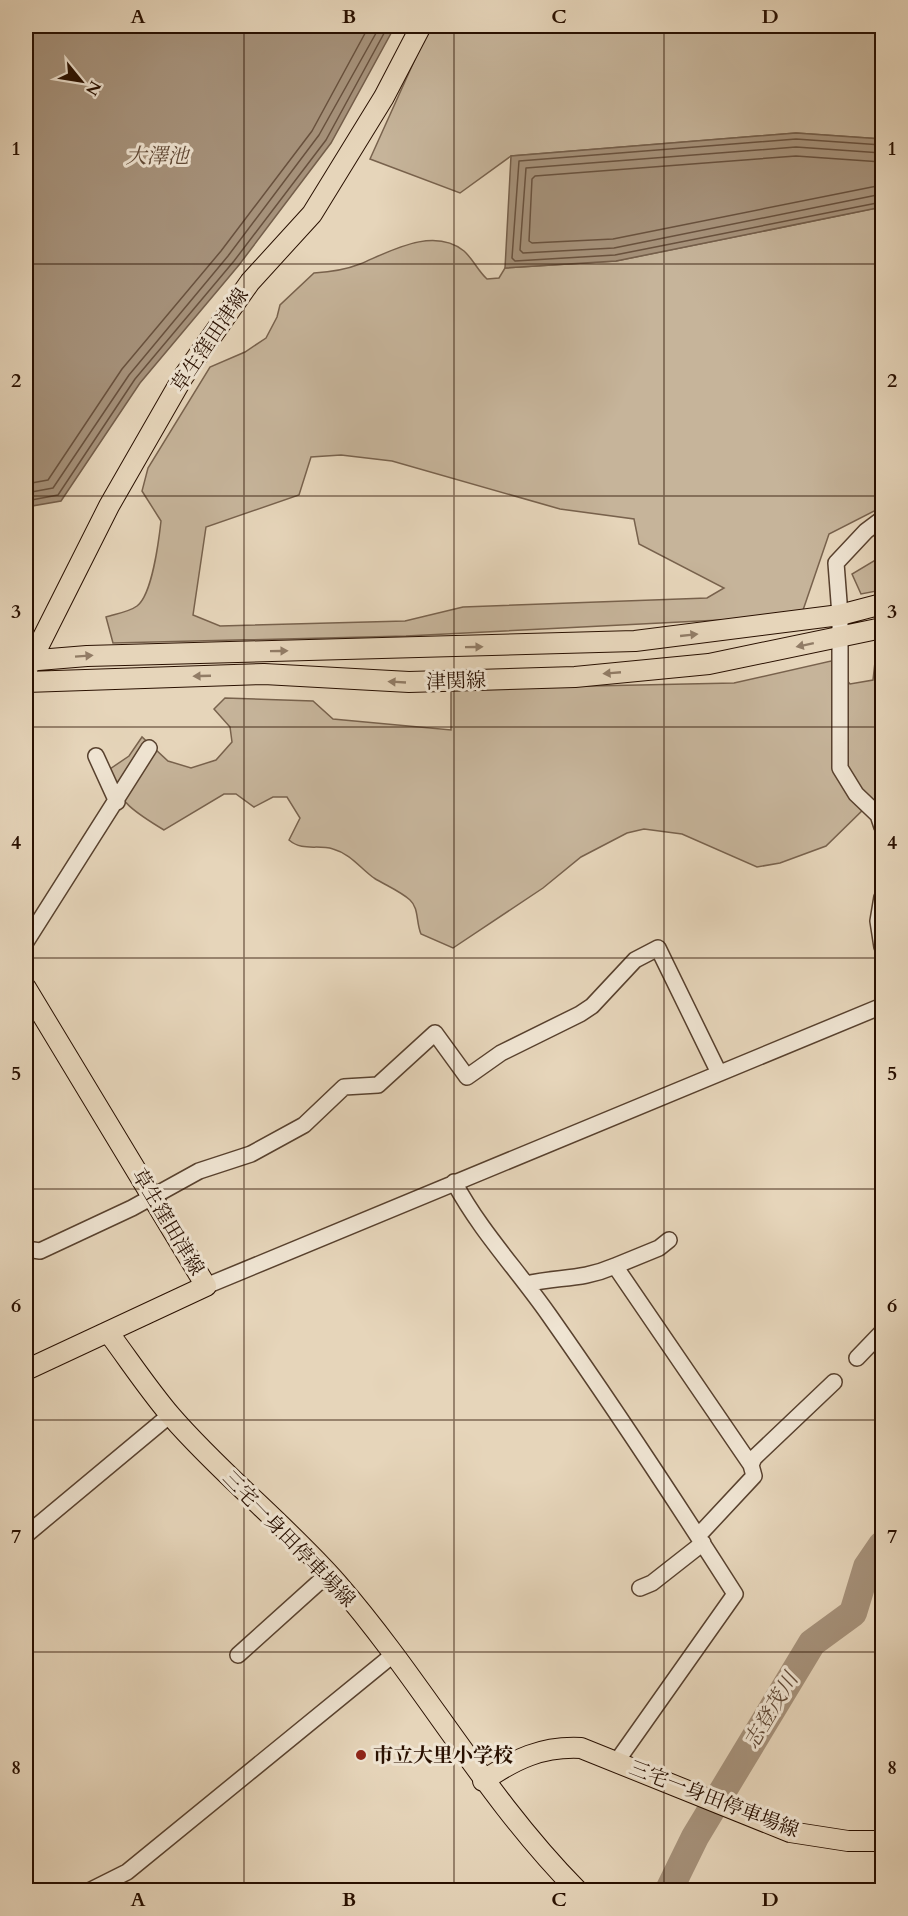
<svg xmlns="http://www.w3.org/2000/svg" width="908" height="1916" font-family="Cardo,'Noto Serif JP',serif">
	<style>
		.green { fill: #c6b49a; stroke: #78624d; stroke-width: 1.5; fill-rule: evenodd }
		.water { fill: #a6927b; stroke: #745e4a; stroke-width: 1.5 }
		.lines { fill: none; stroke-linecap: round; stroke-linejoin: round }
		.shore { stroke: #68513e; stroke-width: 1.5 }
		.river { stroke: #a6927b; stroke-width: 28 }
		.minor-casing { stroke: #58412e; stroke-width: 18 }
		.major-casing { stroke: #291000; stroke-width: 22 }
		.minor { stroke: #efe4d2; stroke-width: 15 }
		.major { stroke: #e6d5ba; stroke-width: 20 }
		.oneway { fill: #917c66 }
		.grid { fill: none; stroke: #291000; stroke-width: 1.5; stroke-opacity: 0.55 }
		.poi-dot { fill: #8f2418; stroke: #efe4d2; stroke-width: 2 }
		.labels { text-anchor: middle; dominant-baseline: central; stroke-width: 6; stroke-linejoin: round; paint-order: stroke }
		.street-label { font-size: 20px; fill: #291000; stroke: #efe4d2 }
		.poi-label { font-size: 20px; font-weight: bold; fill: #291000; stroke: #efe4d2; text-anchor: start }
		.water-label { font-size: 21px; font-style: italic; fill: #614a37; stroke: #efe4d2 }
		.neatline { fill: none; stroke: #291000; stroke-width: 2 }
		.grid-label { font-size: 20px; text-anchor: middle; font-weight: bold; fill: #291000 }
	</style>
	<rect width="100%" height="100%" fill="#e6d5ba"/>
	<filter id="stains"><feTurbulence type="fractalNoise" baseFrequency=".00333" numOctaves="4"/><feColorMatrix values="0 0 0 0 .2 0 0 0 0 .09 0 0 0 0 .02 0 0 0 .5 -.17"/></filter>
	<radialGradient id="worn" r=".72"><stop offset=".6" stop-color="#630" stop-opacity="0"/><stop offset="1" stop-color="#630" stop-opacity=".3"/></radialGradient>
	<path class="green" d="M430,26H882V139L796,133L511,156L460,193L370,159Z
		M882,207V507L829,534L801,616L406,636L113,643L106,617C115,614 129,612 137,606C152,595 159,539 161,521L142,491L148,468L210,367L245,352L266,338L277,317L280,305L314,273C330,272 345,270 360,264C389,252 433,226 464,251C473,259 478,271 487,279L499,278L505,268L616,261ZM341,455L392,461L560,509L634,519L639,544L724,588L707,598L463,607L405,621L220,626L193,615L206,527L299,495L311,457Z
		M882,556V590L861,594L852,574Z
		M882,660V800L868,805L826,846L780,863L757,867L682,834L644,829L627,833L581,857L543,888L453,948L421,934C416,923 419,908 410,900C400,891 385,885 374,878C360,868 351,854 333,849C317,844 303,852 289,840L300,818L287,797H273L254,807L236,794H224L164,830C139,815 116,801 107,771L129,756L142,737L168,761L191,768L216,760L232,742L230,727L214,709L225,698L313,701L333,719L451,730V689L734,683L831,661L850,684L873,680L875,662Z"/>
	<path class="water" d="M26,26H395L331,143L239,265L140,383L61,501L26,507Z
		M796,133L882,139V207L616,261L505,268L511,156Z"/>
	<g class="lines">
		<path class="shore" d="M882,145L796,139L519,161L512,258L515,261L615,255L882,202
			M882,153L796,147L526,168L520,250L523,253L614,248L882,194
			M882,162L796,156L535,176L532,179L529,241L532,243L613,239L882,185
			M26,484L48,480L122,369L221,251L312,131L369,26
			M26,493L53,488L129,375L228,256L319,135L380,26
			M26,501L58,495L135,379L234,261L326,140L388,26"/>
		<path class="river" d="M669,1890L695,1837L812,1643L853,1613L867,1567L882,1545"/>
		<g class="minor-casing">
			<path id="minor" d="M882,519L866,531L836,563L840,615V768L856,794L878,815L882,827
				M96,756L117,802
				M882,897L878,921L882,947
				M26,942L149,748
				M454,1182C481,1232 516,1268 549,1315C613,1406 675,1500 735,1594L617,1761
				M26,1249L40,1251L132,1208L199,1171L251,1154L304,1125L344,1087L378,1085L435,1033L467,1077L501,1053L580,1014L592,1006L635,960L658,948L719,1073
				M615,1266L659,1248L669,1240
				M526,1284C560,1276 580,1281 615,1266L751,1465
				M206,1286L882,1006
				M857,1358L882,1332
				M26,1535L170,1415
				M698,1536L754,1476L751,1465L754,1458L834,1382
				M640,1588L652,1583L703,1543
				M238,1655L328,1574
				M26,1888L27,1890
				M91,1890L127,1872L394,1654"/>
		</g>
		<g class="major-casing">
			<path id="major" d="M26,661L87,656L635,641L840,615L882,604
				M27,669L109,506L183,377L250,282L312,214L384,97L421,26
				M26,682L264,674L409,682L575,677L709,664L882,628
				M26,988L206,1286L26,1370
				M108,1332C129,1360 148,1389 171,1416C222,1475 285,1524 337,1583C423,1682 485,1797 577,1890
				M483,1781C515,1759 542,1746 581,1748L790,1832L848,1841H882"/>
		</g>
		<use href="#minor" class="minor"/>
		<use href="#major" class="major"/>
	</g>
	<defs><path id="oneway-solid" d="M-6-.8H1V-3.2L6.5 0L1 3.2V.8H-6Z" transform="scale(1.5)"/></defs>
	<g class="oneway">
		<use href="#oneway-solid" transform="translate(689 635) rotate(-6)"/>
		<use href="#oneway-solid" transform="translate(805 645) rotate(168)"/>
		<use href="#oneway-solid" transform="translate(474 647) rotate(-1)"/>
		<use href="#oneway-solid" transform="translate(279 651) rotate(-1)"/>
		<use href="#oneway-solid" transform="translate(84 656) rotate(-4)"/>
		<use href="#oneway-solid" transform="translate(612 673) rotate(175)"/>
		<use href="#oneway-solid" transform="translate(202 676) rotate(178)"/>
		<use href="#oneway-solid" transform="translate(397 682) rotate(-177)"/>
	</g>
	<path class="grid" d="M244,26V1890M454,26V1890M664,26V1890M26,264H882M26,496H882M26,727H882M26,958H882M26,1189H882M26,1420H882M26,1652H882"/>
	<circle class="poi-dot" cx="361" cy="1755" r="6"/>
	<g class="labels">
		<g class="street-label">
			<text transform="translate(210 340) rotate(-56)">草生窪田津線</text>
			<text transform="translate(456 681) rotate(-2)">津関線</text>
			<text transform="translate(168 1222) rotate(59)">草生窪田津線</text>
			<text transform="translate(289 1539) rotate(46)">三宅一身田停車場線</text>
			<text transform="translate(714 1799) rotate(21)">三宅一身田停車場線</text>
		</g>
		<g class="poi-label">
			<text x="373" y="1755">市立大里小学校</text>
		</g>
		<g class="water-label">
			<text x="157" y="156">大澤池</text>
			<text transform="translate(771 1711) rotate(-59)">志登茂川</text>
		</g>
	</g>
	<rect width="908" height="1916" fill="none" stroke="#e6d5ba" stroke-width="66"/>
	<g transform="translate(81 81) rotate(120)" stroke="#efe4d2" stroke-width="4.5" paint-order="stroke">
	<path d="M0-4.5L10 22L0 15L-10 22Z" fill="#291000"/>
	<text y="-9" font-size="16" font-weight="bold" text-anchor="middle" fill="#291000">N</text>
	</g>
	<rect x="33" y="33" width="842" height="1850" class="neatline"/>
	<g class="grid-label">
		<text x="138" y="23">A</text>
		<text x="349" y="23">B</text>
		<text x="559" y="23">C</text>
		<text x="770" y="23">D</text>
		<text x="16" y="155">1</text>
		<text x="892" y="155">1</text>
		<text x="16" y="387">2</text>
		<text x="892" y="387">2</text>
		<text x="16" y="618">3</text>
		<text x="892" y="618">3</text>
		<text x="16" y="849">4</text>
		<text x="892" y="849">4</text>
		<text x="16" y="1080">5</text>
		<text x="892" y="1080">5</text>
		<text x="16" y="1312">6</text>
		<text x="892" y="1312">6</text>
		<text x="16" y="1543">7</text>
		<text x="892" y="1543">7</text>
		<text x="16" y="1774">8</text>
		<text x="892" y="1774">8</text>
		<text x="138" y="1906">A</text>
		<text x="349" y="1906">B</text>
		<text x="559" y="1906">C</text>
		<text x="770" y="1906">D</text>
	</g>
	<rect width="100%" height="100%" filter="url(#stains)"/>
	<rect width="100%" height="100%" fill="url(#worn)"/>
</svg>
